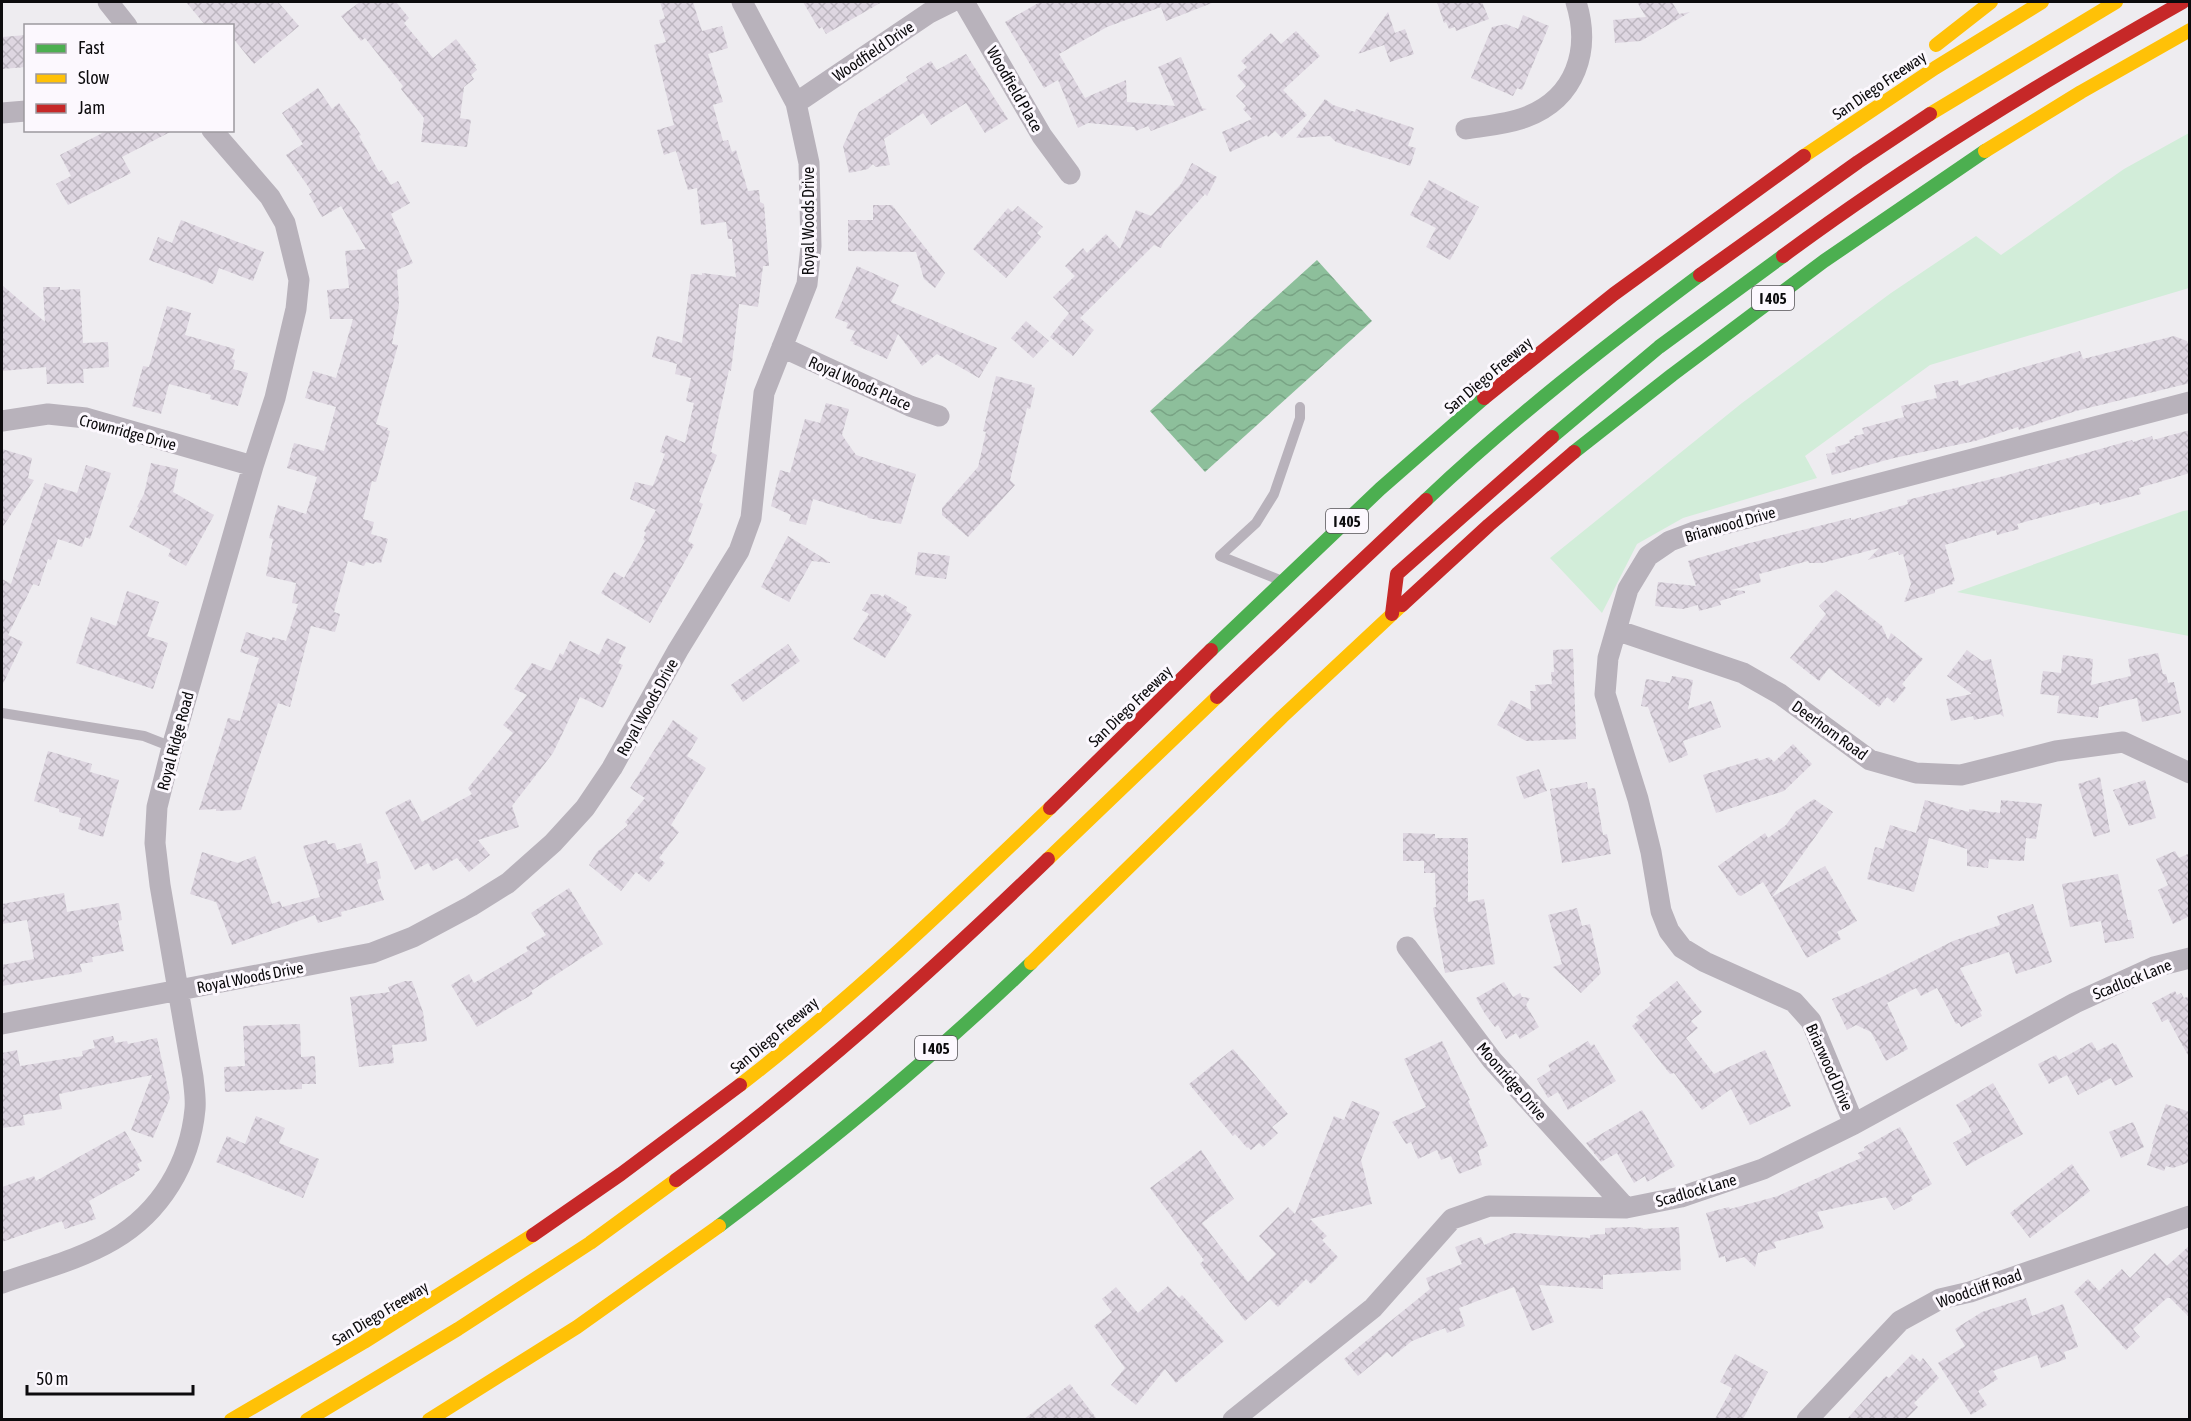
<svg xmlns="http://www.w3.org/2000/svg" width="2191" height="1421" font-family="'Asap Condensed',sans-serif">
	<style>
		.grass { fill: #d2edd9 }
		.water { fill: url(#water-waves) }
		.building { fill: url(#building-cross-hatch) }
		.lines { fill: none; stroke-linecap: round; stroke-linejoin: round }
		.lane { stroke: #b8b2bb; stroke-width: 10 }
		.street { stroke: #b8b2bb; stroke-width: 21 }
		.fast { stroke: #4caf50; stroke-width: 14 }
		.slow { stroke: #ffc107; stroke-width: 14 }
		.jam { stroke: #c62828; stroke-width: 14 }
		.labels { text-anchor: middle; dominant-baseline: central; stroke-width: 6; stroke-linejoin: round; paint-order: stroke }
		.shield { fill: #fcf8fe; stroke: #545255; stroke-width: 1.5 }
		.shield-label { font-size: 15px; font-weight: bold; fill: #0c0b0d }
		.street-label { font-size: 16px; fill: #0c0b0d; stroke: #fcf8fe }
	</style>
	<defs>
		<pattern id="water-waves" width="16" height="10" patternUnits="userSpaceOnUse" patternTransform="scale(1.5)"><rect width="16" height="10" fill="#8dbf9b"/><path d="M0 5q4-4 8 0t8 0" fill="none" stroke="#78a384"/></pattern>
		<pattern id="building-cross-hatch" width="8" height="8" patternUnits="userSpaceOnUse" patternTransform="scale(1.5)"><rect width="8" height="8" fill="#ded6e1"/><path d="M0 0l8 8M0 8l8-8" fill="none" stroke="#bdb6c0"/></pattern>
	</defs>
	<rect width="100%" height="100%" fill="#eeecf0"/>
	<path class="grass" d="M2189,133V288L1930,365L1805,456L1817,478L1683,518L1637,544L1602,613L1550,558L1742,403L1891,293L1976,236L2001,255L2124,169Z
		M2189,510V636L1957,592L2183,511Z"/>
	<path class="water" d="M1317,260L1372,321L1205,472L1150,411Z"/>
	<path class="building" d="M186,2H278L299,26L254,64L232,37V26H206Z
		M360,2H396L409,18L404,23L433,58L456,39L476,65L474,66L477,70L471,75L474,79L464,87L460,118L471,120L467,147L421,142L424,118L401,89L403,86L365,38L361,41L341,16Z
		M660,2H693L702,31L722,26L728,48L708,54L723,102L713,105L723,141L728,140L732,152L736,150L748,191L759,190L760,202L764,204L769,266H763L758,307L739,304L731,371L729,370L711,452L717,455L699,502L703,504L688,541L694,545L650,623L601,593L614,572L624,578L645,541L643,539L646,533L644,531L656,510L630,499L635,482L653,486L665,454L660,452L666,435L685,443L694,403L686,401L691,378L675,374L677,364L652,357L657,336L682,343L691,274L702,275V273L736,277L732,239H728L726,222L701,225L697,188L688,190L676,151L664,155L657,130L674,125L654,45L666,42L659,20L665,18Z
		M803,2H882L826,34L822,27L819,29Z
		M1040,2H1212V3L1166,21L1161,7L1107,27L1059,54L1085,98L1126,80L1127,102L1175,106L1158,67L1181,57L1202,108L1207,109L1151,131L1148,126L1136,131L1134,127L1088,123L1078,128L1058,80L1044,88L1005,22Z
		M1437,2H1482L1489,19L1456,31L1455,27L1449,29L1446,22L1444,23Z
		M1637,2H1672L1679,14L1690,12L1641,41L1615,43L1613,20L1646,17Z
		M1388,12L1395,33L1405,29L1414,54L1390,62L1384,45L1358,54Z
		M1523,15L1549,26L1522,90L1517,88L1513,96L1471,78L1492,27L1506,24L1518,29Z
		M1296,31L1320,56L1283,90L1307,115L1282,138L1275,131L1268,137L1267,135L1230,152L1222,132L1252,119L1243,109L1246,106L1236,96L1246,86L1237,76L1247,67L1241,61L1271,33L1281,44Z
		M26,35V67L2,69V37Z
		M966,54L1008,119L985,133L966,103L931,125L923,113L884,139L890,165L876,167L873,164L868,169L849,173L843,146L859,112L908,80L906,77L931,61L937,70Z
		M318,88L332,109L339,103L361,135L359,136L379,172L382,170L391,185L398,181L410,203L391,214L413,263L397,270L399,305L392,344L398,345L376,424L388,428L387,430L390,431L376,482L372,481L363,519L374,522L371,534L388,539L381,563L375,562L374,564L366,562L364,566L348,561L334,612L340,614L335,632L311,626L290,707L278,703L241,810L216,811V809L199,810L228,718L240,721L259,658L240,652L246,632L272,640V637L286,641L298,604L292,603L296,583L266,576L273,539L269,538L278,505L306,514L317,477L287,468L294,443L324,451L336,407L305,398L313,371L336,378L353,319H330L327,290L349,288L345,251L366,249L341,206L322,217L309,194L312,192L286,155L303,144L282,113Z
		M1325,99L1333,105L1355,112L1356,109L1414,128L1408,146L1416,148L1410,166L1336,142L1330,136L1296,138Z
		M108,130H174L122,157L131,173L68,205L56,184L71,176L60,155Z
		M1192,163L1217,177L1207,196L1205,194L1164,241L1161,248L1154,245L1080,318L1094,330L1073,356L1050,337L1069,313L1053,297L1075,276L1065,266L1083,248L1087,253L1106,234L1120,249L1136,210L1151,216L1181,184Z
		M1429,180L1479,207L1450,260L1426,247L1436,228L1410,215Z
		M873,205H892L945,273L935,288L924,279L916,252L848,251V220H873Z
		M1018,206L1043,227L1037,233L1041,237L1006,278L973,249L1008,208L1012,212Z
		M181,220L264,252L253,281L219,268L213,284L149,260L158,237L172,243Z
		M857,266L899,285L891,302L997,348L979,378L937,354L922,366L898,334L887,359L853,344L854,342L850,341L855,331L846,328L848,323L835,318Z
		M2,285L45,322L43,287H60V290L80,289L83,343L108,342L109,367L83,369L84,383L47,384L46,367L2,371Z
		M167,306L191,313L185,335L235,349L232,359L235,360L233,369L248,373L238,406L210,399L211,395L169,384L161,414L132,406L143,366L149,367Z
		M1026,321L1049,341L1033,358L1011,338Z
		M2174,336L2187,341L2190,349V383L2076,411L2019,430L2018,427L1975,441L1894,458L1832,475L1826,454L1836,452L1835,447L1850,443L1849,440L1855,438L1854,436L1864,434L1862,428L1904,417L1901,406L1937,398L1934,385L1958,380L1959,386L2080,351L2083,359Z
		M996,376L1032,385V387L1035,388L1030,409L1027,408L1010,480L1015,485L968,537L942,515V508L978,467L986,432L983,431Z
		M826,403L849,409L842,435L856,455L916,474L901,524L868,518L867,516L813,499L806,525L789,521L791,515L771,506L780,470L790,473L805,419L820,423Z
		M2190,430V473L2139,488L2141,494L2100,505L2099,502L2017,524L2019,529L1997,535L1996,530L1945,545L1955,581L1952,582L1953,584L1935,590V593L1904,602L1911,584L1903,554L1899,555L1898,551L1868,560L1879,548L1822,563H1809L1808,561L1759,574L1761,582L1731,590L1745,591V593L1720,601L1721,605L1699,611L1698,605L1683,609L1655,606L1658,582L1696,586L1688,561L1750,543L1851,518V520L1908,504L1907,500L2004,476L2132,440L2133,442L2152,436L2153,440Z
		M2,449L32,458L28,478L34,480L2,528Z
		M151,463L178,469L173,492L214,515L186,566L168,556L171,550L129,527L139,508L137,507L144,494Z
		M86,465L111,473L90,539L85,537L82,547L58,539L51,560L48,559L39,586L33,584L8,635L23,642L2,686V579L11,584L45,483L77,493Z
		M788,536L831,563L812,561L789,602L761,587Z
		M918,552L950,556L946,579L915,575Z
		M1836,590L1882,626L1888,640L1891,633L1923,659L1902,684L1906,688L1894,703L1887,697L1879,707L1829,668L1819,681L1790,658L1826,614L1819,606Z
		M127,591L159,602L147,636L168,643L153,689L76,663L91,617L116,626Z
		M871,594H878L883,597L885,594L907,607L906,611L912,615L885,658L853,639L869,614L862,610Z
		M607,638L626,647L618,663L623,665L603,708L580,697L553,753L512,806L519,827L478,840L490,855L469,872L457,858L433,871L428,863L415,870L385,812L410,799L422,822L472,794L468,788L513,733L503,725L527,695L514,689L532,663L551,671L560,653L563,655L570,641L599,655Z
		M788,644L800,661L743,702L731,685Z
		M1573,649L1576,739L1526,741L1497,725L1511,700L1531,710L1530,691H1536L1535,685L1552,684L1551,672H1554L1553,650Z
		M1967,650L1982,661L1991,659L2004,717L2000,714L1974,720L1973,716L1951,721L1946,699L1972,694L1947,676Z
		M2158,653L2163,674H2166L2168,683L2174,682L2181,713L2142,722L2137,698L2099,707L2098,718L2057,713L2059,696L2040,694L2043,671L2061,673L2063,655L2093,659L2091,685L2131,676L2128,659Z
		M1672,676L1693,680L1688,709L1711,701L1721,727L1683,741L1688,755L1669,763L1648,707L1641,706L1646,679L1670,683Z
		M673,720L698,738L687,756L706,768L671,825L679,832L659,858L665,863L649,882L636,872L621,891L589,865L597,852L628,825L625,822L645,798L630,788Z
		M1793,744L1812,764L1784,791L1716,813L1703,775L1758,758L1759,761L1769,757L1774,762Z
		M48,751L92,764L90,772L119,780L103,837L78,829L81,818L59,812V809L34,801Z
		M1539,769L1547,791L1524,799L1516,777Z
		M2100,777L2110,832L2094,837L2078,784Z
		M2145,780L2156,818L2129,826L2113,790Z
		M1587,782L1588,789L1595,788L1603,835L1607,834L1611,854L1562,863L1550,789Z
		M1814,799L1833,812L1772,897L1763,882L1741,896L1738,895L1718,866L1765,833L1768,838L1786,825L1796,811Z
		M1925,800L1969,812V809L2000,813L2001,800L2042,804L2036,839L2026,838L2024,861L1989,859L1988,868L1967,866V849L1929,838L1914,892L1867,879L1875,847L1883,849L1890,825L1916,833Z
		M1403,833L1435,834V838H1468V902L1484,899L1495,964L1445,973L1433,908L1436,907L1435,873H1424V861H1403Z
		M327,840L328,844L335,843L337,850L361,843L367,864L377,861L381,878L377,880L384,900L341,912L342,916L318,923L315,915L232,945L216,902L190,894L202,852L238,863L255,856L272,904L280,901L282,907L320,897L303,846Z
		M2175,851L2179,858L2190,853V916L2173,924L2158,890L2168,885L2156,859Z
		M1825,866L1857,921L1837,932L1841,939L1807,958L1772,897Z
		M2118,874L2127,916L2128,920H2131L2134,938L2105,943L2101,921L2070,927L2062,884Z
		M569,888L603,944L531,991L533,994L477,1027L451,985L469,974L474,983L528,951L526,947L546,935L531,913Z
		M64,893L67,912L119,903L122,920L118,921L124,951L92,957L93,962L80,964L82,972L2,986V965L34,959L27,920L2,924V904Z
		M2033,904L2052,962L2016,974L2009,952L1960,968L1982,1011L1980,1012L1982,1016L1961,1027L1959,1023L1956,1024L1937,988L1921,996L1916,988L1887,1003L1908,1049L1886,1061L1871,1032L1856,1025L1847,1030L1832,999L1878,979L1953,941L2000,925L1997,916Z
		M1577,908L1582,926L1590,924L1601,973L1581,993L1553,967L1562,964L1548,915Z
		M405,981H412L423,1012L427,1041L392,1045L394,1063L359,1067L350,997L390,992L388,987Z
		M1677,981L1702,1012L1691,1021L1698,1028L1686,1038L1714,1074L1765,1050L1791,1106L1750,1125L1731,1089L1702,1110L1674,1073L1670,1074L1632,1026L1639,1020L1636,1017L1651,1005L1649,1003Z
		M1504,982L1513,997L1520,993L1522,997L1530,998L1526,1005L1539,1027L1520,1039L1516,1033L1506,1039L1498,1025L1495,1027L1485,1014L1476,998Z
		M2175,991L2177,995L2181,993L2184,998L2190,996V1059L2168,1019L2162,1022L2152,1003Z
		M300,1024L301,1057L315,1056L316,1084H302V1089L225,1092L224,1067L245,1066L243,1026Z
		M113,1036L115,1043L127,1041L128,1044L157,1038L170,1098L153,1138L131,1130L152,1075L59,1094L62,1109L23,1115L25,1125L2,1128V1053L17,1050L20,1066L83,1056L82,1051L95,1048L93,1040Z
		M1442,1041L1470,1100L1468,1101L1488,1146L1478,1151L1482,1165L1459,1174L1451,1156L1441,1160L1437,1150L1418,1159L1411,1142L1406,1144L1392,1122L1426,1107L1404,1059Z
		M1588,1041L1591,1046L1594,1044L1616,1081L1568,1110L1558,1092L1548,1098L1537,1079L1551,1070L1548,1065Z
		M2092,1042L2097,1051L2113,1043L2114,1045L2116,1044L2133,1077L2115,1086L2111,1078L2078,1095L2067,1075L2049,1084L2038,1064L2056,1055L2059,1060Z
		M1233,1049L1288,1114L1272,1127L1278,1133L1263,1147L1259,1143L1251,1150L1248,1147L1247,1148L1235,1134L1233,1136L1189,1084Z
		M1993,1083L2023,1134L1966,1166L1953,1143L1972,1132L1956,1105Z
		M1352,1101L1380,1112L1361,1160L1372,1204L1310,1219L1327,1236L1322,1240L1338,1257L1311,1284L1306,1279L1278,1307L1270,1299L1245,1321L1200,1264L1204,1260L1150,1188L1201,1150L1234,1199L1202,1223L1248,1282L1276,1254L1259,1236L1288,1207L1295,1214L1334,1116L1344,1120Z
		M2166,1104L2190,1112V1162L2173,1168L2166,1166L2164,1171L2147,1165L2154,1143L2152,1144Z
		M1642,1110L1675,1166L1647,1182L1645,1176L1634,1183L1617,1153L1601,1162L1586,1143Z
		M256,1116L285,1128L279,1143L319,1159L303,1198L216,1162L227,1136L245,1144Z
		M2133,1122L2144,1147L2121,1158L2109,1132Z
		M1900,1127L1932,1184L1911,1196L1913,1200L1894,1210L1886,1197L1817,1212L1824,1228L1774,1242L1776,1248L1758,1253L1755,1267L1744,1257L1726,1262L1725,1256L1719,1258L1706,1213L1729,1207L1730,1209L1778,1196L1861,1158L1858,1153L1865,1150L1864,1147Z
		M125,1131L142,1161L137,1164L140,1170L134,1173L135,1175L89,1201L96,1219L65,1229L62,1221L2,1242V1187L34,1176L36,1181Z
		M2072,1164L2090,1191L2030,1238L2010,1213Z
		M1630,1227L1643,1228V1229L1679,1227L1681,1270L1603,1275V1289L1539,1285L1554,1322L1532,1331L1514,1287L1459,1308L1465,1326L1447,1333L1445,1328L1412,1341L1392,1357L1387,1352L1358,1376L1344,1359L1430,1289L1426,1278L1462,1264L1455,1247L1481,1237L1484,1245L1513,1233L1590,1238V1235L1605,1234V1228Z
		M2190,1245V1318L2170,1298H2167L2133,1329L2140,1337L2126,1350L2074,1292L2088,1279L2099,1291L2122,1269L2130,1278L2155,1253L2167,1266Z
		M1168,1286L1179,1298L1182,1295L1224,1341L1176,1383L1165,1369L1136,1405L1111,1385L1125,1368L1094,1326L1112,1312L1102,1299L1116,1287L1138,1313Z
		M2026,1298L2032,1316L2063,1304L2078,1347L2064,1352L2066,1359L2041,1368L2037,1355L1993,1371L1998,1379L1978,1391L1987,1405L1971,1415L1938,1363L1965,1346L1955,1329L1982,1312Z
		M1735,1354L1768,1372L1743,1419H1715L1732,1388L1720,1382Z
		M1912,1354L1920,1362L1923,1358L1939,1378L1914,1403L1918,1407L1906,1419H1847L1886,1376L1889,1378Z
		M1070,1384L1097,1419H1024Z"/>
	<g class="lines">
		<path class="lane" d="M1277,579L1220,556L1256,523L1274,494L1300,418V407
			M2,713L144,736L172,747"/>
		<path class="street" d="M108,2L127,26
			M964,2L1042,136L1070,174
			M796,103L929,13L951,2
			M2,113L26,111
			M1466,129C1485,126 1508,124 1526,117C1576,98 1591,50 1576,2
			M782,347L910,406L939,416
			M2,421L48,414L86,418L253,466
			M1616,630L1743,673L1780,694L1870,760L1916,773L1961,775L2056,751L2123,742L2190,773
			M1407,947L1492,1060L1626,1208
			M2,1024L372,953L413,937L471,906L508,883L553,843L585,808L612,768L678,650L739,551L751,518L764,393L807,284L811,246L809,163L796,103L742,2
			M1854,1124L1811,1021L1794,1002L1705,962L1682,948L1669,931L1661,911L1651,852L1638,799L1605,694L1608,658L1628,589L1648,556L1670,541L1694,532L2190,402
			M2,1283C38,1270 79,1260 113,1240C161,1212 190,1163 195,1109C196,1098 194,1087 193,1077L160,885L155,843L157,807L172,747L253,466L275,398L296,309L299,280L285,223L270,197L212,130
			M1233,1420L1373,1308L1452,1219L1489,1206L1626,1208L1681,1197L1763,1169L1854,1124L2075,1003L2154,967L2190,958
			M1807,1420L1900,1321L1940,1299L1970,1292L2190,1216"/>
		<path class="fast" d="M1552,437L1659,347L1783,256
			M1574,452L1672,375L1824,261L1985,151
			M1426,500C1512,419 1605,346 1700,275
			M1211,650L1380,489L1484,398
			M719,1226C828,1144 933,1057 1031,963"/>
		<path class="slow" d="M1936,45L1991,2
			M1930,114L2116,2
			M1985,151L2081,92L2190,30
			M1804,156L1935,68L2042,2
			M1048,859L1217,697
			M1031,963L1282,717L1402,605
			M740,1085C850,1000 950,904 1050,808
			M231,1420L364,1342L533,1235
			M307,1420L458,1329L590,1243L676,1180
			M429,1420L577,1327L719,1226"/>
		<path class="jam" d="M1783,256C1910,162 2045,80 2183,2
			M1700,275L1858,162L1930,114
			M1484,398L1614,294L1804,156
			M1402,605L1489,525L1574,452
			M1392,614L1397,574L1552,437
			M1217,697L1426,500
			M1050,808L1211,650
			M676,1180C808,1083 930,973 1048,859
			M533,1235L621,1174L740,1085"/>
	</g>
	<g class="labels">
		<g class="shield">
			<rect x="1752" y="286" width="42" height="24" rx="4.5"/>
			<rect x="1326" y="509" width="42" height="24" rx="4.5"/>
			<rect x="915" y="1036" width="42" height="24" rx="4.5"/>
		</g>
		<g class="shield-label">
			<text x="1773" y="298">I 405</text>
			<text x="1347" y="521">I 405</text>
			<text x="936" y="1048">I 405</text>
		</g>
		<g class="street-label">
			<text transform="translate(873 51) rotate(-34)">Woodfield Drive</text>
			<text transform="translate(1879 85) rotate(-34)">San Diego Freeway</text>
			<text transform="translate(1015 89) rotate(60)">Woodfield Place</text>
			<text transform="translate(808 221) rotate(-90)">Royal Woods Drive</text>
			<text transform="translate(1488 375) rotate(-40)">San Diego Freeway</text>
			<text transform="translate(860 383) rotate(24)">Royal Woods Place</text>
			<text transform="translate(128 432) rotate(15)">Crownridge Drive</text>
			<text transform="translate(1730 524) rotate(-16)">Briarwood Drive</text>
			<text transform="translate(1130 706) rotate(-44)">San Diego Freeway</text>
			<text transform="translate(647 707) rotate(-61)">Royal Woods Drive</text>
			<text transform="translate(1830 730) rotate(36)">Deerhorn Road</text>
			<text transform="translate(175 741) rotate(-75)">Royal Ridge Road</text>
			<text transform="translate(250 977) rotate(-11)">Royal Woods Drive</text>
			<text transform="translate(2132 979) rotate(-22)">Scadlock Lane</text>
			<text transform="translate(774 1035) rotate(-40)">San Diego Freeway</text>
			<text transform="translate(1830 1067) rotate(66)">Briarwood Drive</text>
			<text transform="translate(1512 1081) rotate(49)">Moonridge Drive</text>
			<text transform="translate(1696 1190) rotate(-16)">Scadlock Lane</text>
			<text transform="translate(1979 1288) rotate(-19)">Woodcliff Road</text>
			<text transform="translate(380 1313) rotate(-31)">San Diego Freeway</text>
		</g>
	</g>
	<rect width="2191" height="1421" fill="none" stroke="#0c0b0d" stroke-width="6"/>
	<rect x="24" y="24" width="210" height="108" fill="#fcf8fe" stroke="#9c999e" stroke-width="1.5"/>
	<rect x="36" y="44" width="30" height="9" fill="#4caf50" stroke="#9c999e" stroke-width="1.5"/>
	<text x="78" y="54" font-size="18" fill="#0c0b0d">Fast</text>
	<rect x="36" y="74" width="30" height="9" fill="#ffc107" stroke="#9c999e" stroke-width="1.5"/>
	<text x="78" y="84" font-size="18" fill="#0c0b0d">Slow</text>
	<rect x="36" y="104" width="30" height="9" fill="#c62828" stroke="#9c999e" stroke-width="1.5"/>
	<text x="78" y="114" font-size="18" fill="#0c0b0d">Jam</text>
	<path d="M27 1385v9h166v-9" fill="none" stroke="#0c0b0d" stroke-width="3"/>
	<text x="36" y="1385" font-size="18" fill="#0c0b0d" stroke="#fcf8fe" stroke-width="4.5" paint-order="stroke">50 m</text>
</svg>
